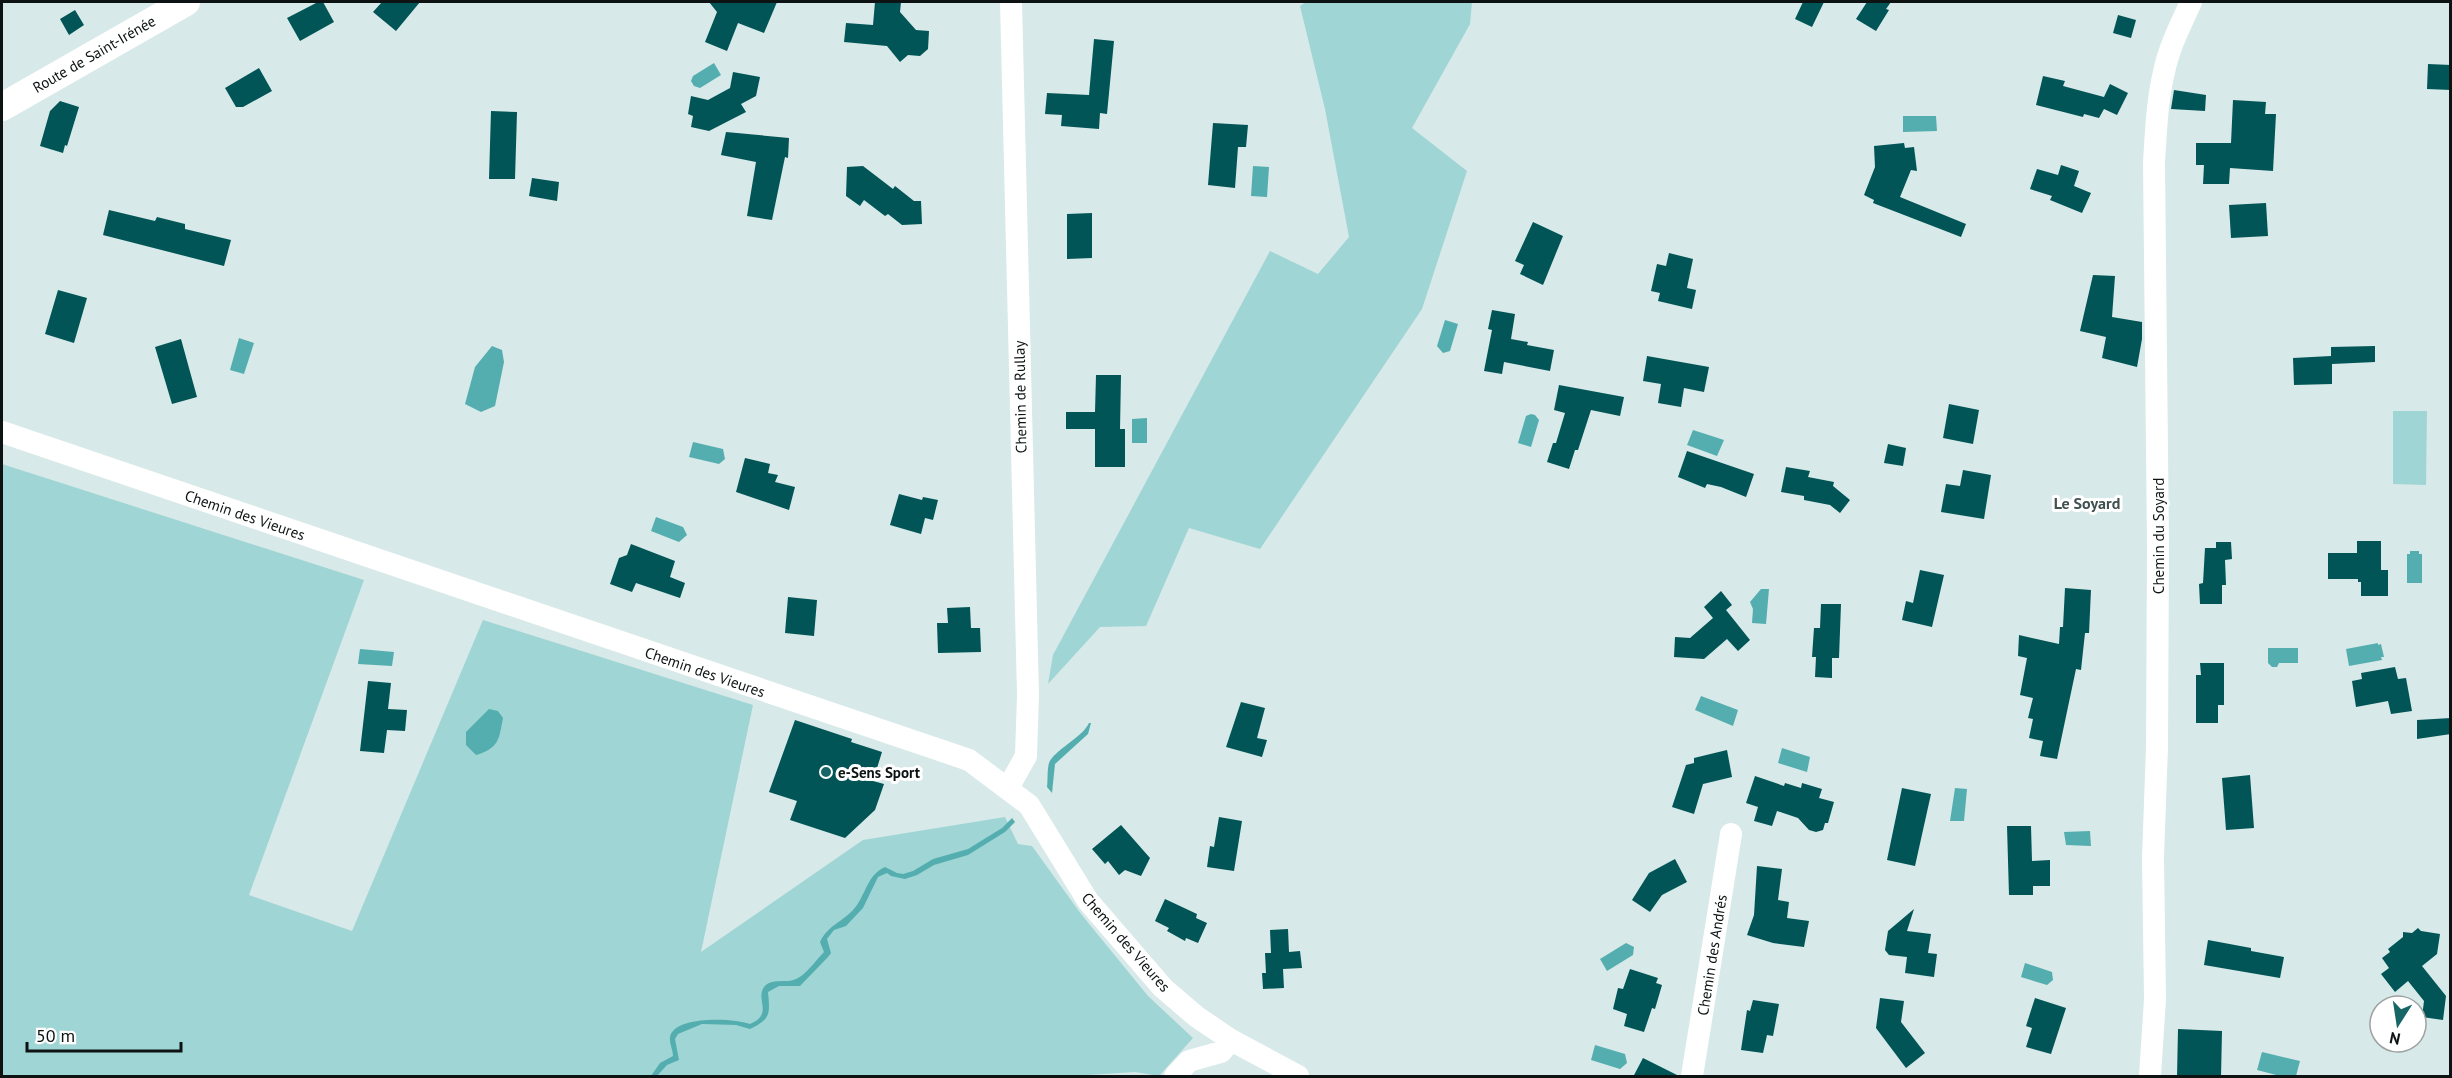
<svg xmlns="http://www.w3.org/2000/svg" width="2452" height="1078" font-family="'PT Sans',sans-serif">
	<style>
		.green { fill: #a0d5d5 }
		.water { fill: #54aeaf }
		.building { fill: #015556 }
		.lines { fill: none; stroke-linecap: round; stroke-linejoin: round }
		.minor { stroke: #fff; stroke-width: 22 }
		.tertiary { stroke: #fff; stroke-width: 28 }
		.poi-dot { fill: #176666; stroke: #fff; stroke-width: 2 }
		.labels { text-anchor: middle; dominant-baseline: central; stroke-width: 6; stroke-linejoin: round; paint-order: stroke }
		.street-label { font-size: 15px; fill: #0d1313; stroke: #fff }
		.poi-label { font-size: 15px; font-weight: bold; fill: #0d1313; stroke: #fff; text-anchor: start }
		.neighbourhood-label { font-size: 16px; font-weight: bold; fill: #415050; stroke: #fff }
	</style>
	<rect width="100%" height="100%" fill="#d7e9e8"/>
	<path class="green" d="M1306,2H1472L1470,24L1412,128L1467,171L1422,309L1260,549L1189,528L1146,626L1100,627L1048,684L1053,655L1270,251L1318,274L1349,237L1325,109L1300,6Z
		M2393,411H2427L2426,485L2393,484Z
		M2,464L364,580L249,895L352,931L483,620L753,705L701,952L863,840L1005,817L1018,844L1032,846L1081,914L1148,996L1193,1038L1159,1076L1135,1072L1072,1076H2Z"/>
	<path class="water" d="M714,63L721,75L700,88L694,86L691,81L693,76Z
		M1903,116H1936L1937,131L1903,132Z
		M1253,166L1269,167L1267,197L1251,196Z
		M1445,320L1458,324L1450,351L1443,353L1437,346Z
		M239,338L254,343L244,374L230,370Z
		M492,346L502,350L504,362L495,406L481,412L465,404L475,367Z
		M1531,414L1535,415L1539,420L1531,447L1518,443L1526,416Z
		M1147,418V443H1132V419Z
		M1693,430L1724,440L1717,456L1687,445Z
		M693,442L723,449L725,459L719,464L689,457Z
		M656,517L683,527L687,535L679,542L651,531Z
		M2410,551H2419V554H2422V583H2407V554H2410Z
		M1761,589H1769L1766,624L1752,623L1753,609L1750,602Z
		M2378,643V645L2381,644L2384,657H2381L2382,660L2349,666L2346,649Z
		M2268,648H2298V663H2279L2277,667H2272L2268,663Z
		M360,649L394,652L392,666L358,664Z
		M1701,696L1738,710L1733,726L1695,710Z
		M489,709L498,711L503,718C499,738 500,748 476,755L466,745V732Z
		M1089,723H1091L1088,734L1055,764L1052,793L1047,787C1048,780 1047,770 1049,763C1054,750 1082,738 1089,723Z
		M1782,748L1810,757L1807,772L1778,763Z
		M1955,788L1967,789L1964,821H1950Z
		M1012,818L1015,822L1005,832L968,855L934,865L917,875L905,879L891,876L887,873L878,877L863,908L846,926L834,930L827,939L831,953L828,957L800,986H779L768,992C770,1014 771,1019 750,1029L736,1025L702,1024L678,1034L675,1039L679,1060L667,1065L657,1076H651L660,1063L673,1056C673,1050 669,1043 670,1037C674,1015 735,1018 750,1024C774,1014 755,1000 764,987C772,977 786,984 796,979C806,975 816,960 824,952L820,942C828,924 846,921 857,905C867,890 868,875 885,867L897,873L903,874L913,871L933,859L968,849L1002,828Z
		M2090,831L2091,846L2066,845L2064,832Z
		M1626,943L1634,947L1633,955L1607,971L1600,959Z
		M2025,963L2052,972L2053,980L2047,985L2021,977Z
		M1595,1045L1625,1054L1627,1063L1620,1069L1591,1060Z
		M2262,1052L2300,1061L2296,1076H2280L2257,1070Z"/>
	<path class="building" d="M318,2H323L334,22L300,41L287,18Z
		M382,2H420L396,31L373,12Z
		M709,2H777L764,33L738,23L727,51L705,42L717,12Z
		M875,2H901L900,12L916,30L929,31L928,49L920,56L908,55L900,62L887,46L844,42L846,23L873,25Z
		M1803,2H1824L1812,27L1795,19Z
		M1867,2H1891L1886,9L1889,10L1876,31L1856,19Z
		M75,10L84,25L69,35L60,19Z
		M2118,15L2136,20L2131,38L2113,33Z
		M1094,39L1114,41L1107,114L1100,113L1099,129L1061,126L1062,115L1045,114L1047,93L1089,95Z
		M2428,64L2451,65V90L2427,89Z
		M259,68L272,91L243,107H236L225,88Z
		M733,72L760,77L756,96L741,104L746,112L709,131L691,127L693,116L688,114L691,96L708,100L730,88Z
		M2043,76L2065,81L2063,86L2104,97L2110,84L2128,93L2117,115L2104,109L2099,118L2084,114L2083,117L2036,105Z
		M2174,90L2206,95L2205,111L2171,109Z
		M2233,100L2266,102L2265,114H2276L2273,171L2230,168L2229,184H2203L2204,165H2196V143H2231Z
		M60,101L79,107L67,146L65,145L63,153L40,146L50,111Z
		M491,111L517,112L515,179H489Z
		M1213,123L1248,125L1246,147H1238L1235,188L1208,185Z
		M726,132L789,138L788,158L785,157L772,220L747,216L756,162L721,155Z
		M1904,143L1905,148L1914,147L1917,171L1911,170L1900,197L1966,224L1961,237L1873,203L1874,200L1864,195L1875,167L1874,146Z
		M2061,165L2079,171L2074,186L2091,193L2082,213L2050,200L2052,196L2030,189L2037,169L2058,175Z
		M863,166L893,189L895,186L914,201H921L922,224L902,225L888,214L885,216L864,200L860,206L846,196L847,167Z
		M532,178L559,182L557,201L529,196Z
		M2266,203L2268,236L2231,238L2229,205Z
		M109,210L155,221L157,217L185,224V229L231,240L224,266L103,235Z
		M1092,213V258L1067,259V214Z
		M1533,222L1563,236L1543,285L1520,274L1524,265L1515,261Z
		M1669,253L1693,259L1687,288L1696,290L1692,309L1658,301L1660,293L1651,291L1657,264L1666,266Z
		M2093,275L2115,276L2112,317L2142,322V339L2137,367L2102,358L2106,337L2080,331Z
		M58,290L87,298L74,343L45,334Z
		M1492,310L1515,314L1511,339L1528,342L1527,345L1554,350L1550,371L1504,362L1502,374L1484,371L1492,330L1488,329Z
		M181,339L197,397L172,404L155,347Z
		M2375,346V362L2332,364V384L2294,385L2293,358L2331,356V347Z
		M1647,356L1709,367L1704,392L1684,388L1681,407L1658,403L1661,384L1643,381Z
		M1096,375H1121L1120,429H1125V467H1095V429H1066V412H1095Z
		M1559,385L1624,397L1620,416L1591,410L1578,450H1575L1569,469L1547,462L1553,443H1556L1565,413L1554,410Z
		M1949,404L1979,410L1973,444L1943,438Z
		M1888,444L1906,448L1903,466L1884,463Z
		M1687,451L1754,474L1746,497L1721,487L1707,484L1705,488L1678,477Z
		M745,458L770,464L768,473L778,475L775,482L795,487L789,510L736,492Z
		M1786,467L1810,471L1808,477L1834,482L1833,486L1850,500L1840,513L1830,505L1804,500V496L1781,492Z
		M1963,470L1991,475L1984,519L1941,512L1946,484L1960,486Z
		M899,494L922,500L923,497L938,500L933,520L925,518L921,534L890,525Z
		M2357,541H2381V570H2388V596H2361V582H2358V579H2328V553H2357Z
		M2216,542H2231L2232,559L2225,560L2226,585H2222V604H2200L2199,584L2203,583L2205,548H2216Z
		M631,544L675,561L670,577L685,583L680,598L636,583L632,592L610,584L619,558L627,555Z
		M1920,570L1944,575L1932,627L1902,620L1906,601L1913,603Z
		M2065,588L2091,590L2089,633H2085L2081,670L2076,669L2057,759L2040,756L2043,741L2029,738L2033,719L2028,718L2033,698L2020,695L2027,658L2018,656L2019,635L2059,644L2060,627H2063Z
		M1721,591L1732,605L1726,610L1750,640L1738,651L1727,639L1704,659L1674,657L1675,637L1690,638L1713,618L1704,607Z
		M788,597L817,600L814,636L785,633Z
		M1821,604H1841L1839,658H1832V678L1815,677L1816,657H1812L1814,628H1820Z
		M970,607L971,628H980L981,652L938,653L937,623H948L947,608Z
		M2200,663H2224V705H2218V723H2196V675H2201Z
		M2395,667L2398,679L2406,678L2412,711L2391,714L2388,701L2356,707L2352,681L2362,679L2361,673Z
		M368,681L391,683L388,709L407,710L405,731L387,730L384,753L360,751Z
		M1241,702L1265,708L1257,738L1267,740L1262,757L1226,747Z
		M2451,718V734L2417,739V720Z
		M795,720L852,739L851,742L882,752L873,781L884,784L875,810L845,838L790,820L797,801L769,792Z
		M1727,750L1732,777L1703,784L1694,814L1672,807L1686,765L1694,763V758Z
		M2250,775L2254,828L2226,830L2222,778Z
		M1755,776L1784,786L1785,783L1801,788L1802,783L1822,789L1819,798L1834,802L1828,823H1825L1823,830L1816,832L1809,830L1798,818L1777,811L1772,826L1754,821L1758,807L1746,803Z
		M1902,788L1931,794L1915,866L1887,860Z
		M1219,817L1242,821L1234,871L1207,867L1210,846L1214,847Z
		M1121,825L1150,858L1141,876L1125,870L1119,875L1108,861L1105,864L1092,849Z
		M2007,826H2031L2032,861L2050,860V886H2033V895H2009Z
		M1675,859L1687,882L1662,895L1650,912L1632,900L1649,873Z
		M1757,866L1782,869L1778,900L1789,902L1787,918L1809,921L1804,947L1773,943L1747,935L1754,915Z
		M1165,899L1197,914L1196,918L1207,923L1198,943L1186,938L1185,941L1167,931L1169,928L1155,921Z
		M1914,909L1907,931L1931,934L1928,953L1937,954L1934,977L1905,973L1907,957L1889,955L1885,950L1888,931Z
		M2418,928L2421,931L2440,934L2437,954L2422,966L2446,996L2443,1020L2422,1017L2424,1001L2408,981L2395,992L2381,974L2389,968L2382,958L2390,952L2388,949L2403,937V932L2412,933Z
		M1288,929L1289,952L1300,951L1302,968L1283,969L1284,988L1263,989L1262,973H1266L1265,953H1271L1270,930Z
		M2208,940L2251,948V951L2284,957L2280,978L2204,965Z
		M1630,969L1658,978L1656,983L1662,985L1655,1009L1652,1008L1644,1032L1624,1026L1627,1014L1613,1009L1618,988L1623,989Z
		M1880,998L1904,1001L1901,1022L1925,1053L1906,1068L1876,1028Z
		M2035,998L2066,1008L2051,1054L2026,1047L2032,1028L2026,1026Z
		M1753,1000L1779,1004L1773,1036L1767,1035L1763,1053L1741,1050L1747,1010L1750,1011Z
		M2178,1029L2222,1031L2221,1077H2177Z
		M1643,1058L1679,1076V1077H1633Z"/>
	<g class="lines">
		<path class="minor" d="M2,432L969,760L1029,805L1088,901L1163,988L1197,1017L1231,1040L1298,1076
			M1008,788L1026,756L1028,695L1011,2
			M1175,1076L1189,1061L1221,1052L1231,1040
			M1692,1076L1731,834
			M2150,1076L2155,999L2153,858L2157,747L2158,546L2154,162C2156,132 2157,101 2164,72C2169,47 2181,24 2191,2"/>
		<path class="tertiary" d="M2,107L186,2"/>
	</g>
	<circle class="poi-dot" cx="826" cy="772" r="6"/>
	<g class="labels">
		<g class="street-label">
			<text transform="translate(94 54) rotate(-30)">Route de Saint-Irénée</text>
			<text transform="translate(1020 397) rotate(-91)">Chemin de Rullay</text>
			<text transform="translate(245 515) rotate(19)">Chemin des Vieures</text>
			<text transform="translate(2158 536) rotate(-90)">Chemin du Soyard</text>
			<text transform="translate(705 672) rotate(19)">Chemin des Vieures</text>
			<text transform="translate(1126 942) rotate(49)">Chemin des Vieures</text>
			<text transform="translate(1712 955) rotate(-81)">Chemin des Andrés</text>
		</g>
		<g class="poi-label">
			<text x="838" y="772">e-Sens Sport</text>
		</g>
		<g class="neighbourhood-label">
			<text x="2087" y="503">Le Soyard</text>
		</g>
	</g>
	<rect width="2452" height="1078" fill="none" stroke="#0d1313" stroke-width="6"/>
	<g transform="translate(2398 1024) rotate(192)"><circle r="28" fill="#ffffff" stroke="#9ea1a1" stroke-width="1.5"/>
	<path d="M0-4.5L10 22L0 15L-10 22Z" fill="#176666"/>
	<text y="-9" font-size="16" font-weight="bold" text-anchor="middle" fill="#0d1313">N</text>
	</g>
	<path d="M27 1042v9h154v-9" fill="none" stroke="#0d1313" stroke-width="3"/>
	<text x="36" y="1042" font-size="18" fill="#0d1313" stroke="#ffffff" stroke-width="4.5" paint-order="stroke">50 m</text>
</svg>
